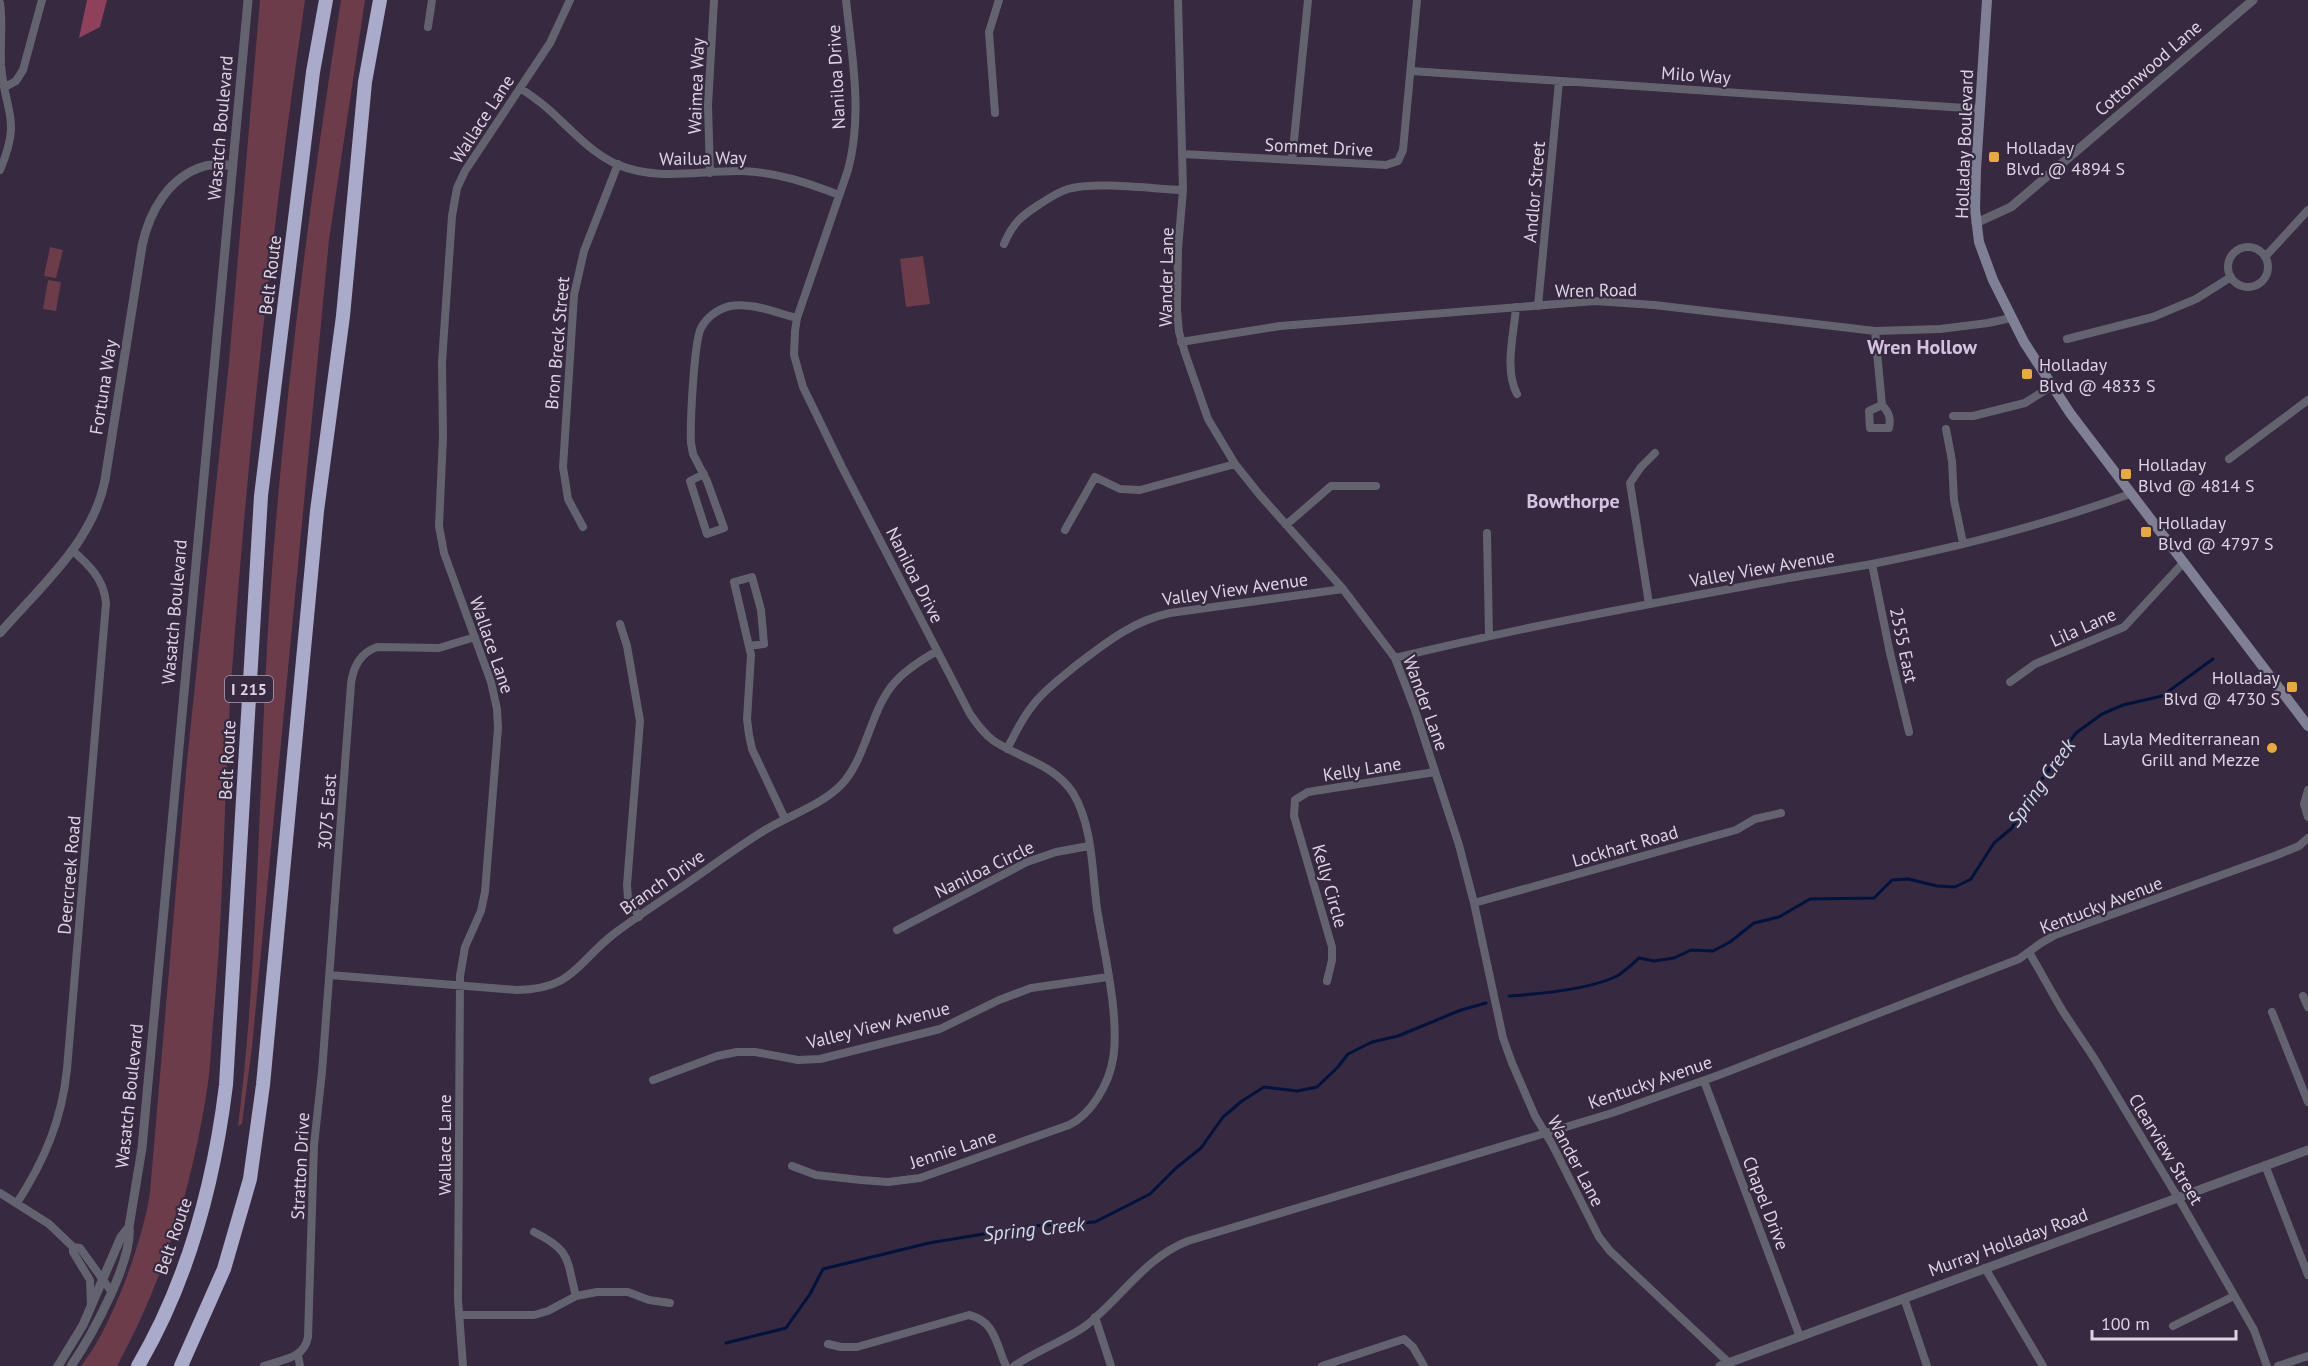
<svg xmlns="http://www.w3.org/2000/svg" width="2308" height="1366" font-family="'PT Sans',sans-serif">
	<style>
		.green { fill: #6d3c4b }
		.forest { fill: #8f405b }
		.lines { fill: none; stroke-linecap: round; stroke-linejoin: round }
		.stream { stroke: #00133e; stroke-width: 3 }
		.minor { stroke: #636370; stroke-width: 8 }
		.tertiary { stroke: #636370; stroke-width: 9 }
		.secondary { stroke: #7f8095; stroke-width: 10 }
		.motorway { stroke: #aaabca; stroke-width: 14 }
		.poi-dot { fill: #eaaa39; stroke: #362940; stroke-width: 2 }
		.labels { text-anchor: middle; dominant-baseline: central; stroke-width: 4.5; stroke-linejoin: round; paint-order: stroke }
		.shield { fill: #362940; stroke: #aaa1b2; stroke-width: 1.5 }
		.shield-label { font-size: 16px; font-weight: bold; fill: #dcd4e3 }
		.street-label { font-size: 18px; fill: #dcd4e3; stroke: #362940 }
		.poi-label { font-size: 18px; fill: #dcd4e3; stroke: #362940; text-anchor: start }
		.neighbourhood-label { font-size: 20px; font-weight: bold; fill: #d3c3e1; stroke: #362940 }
		.water-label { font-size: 20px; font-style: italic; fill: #cedbed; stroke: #362940 }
	</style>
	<rect width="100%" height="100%" fill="#362940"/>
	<path class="green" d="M260,0H305C274,214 250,429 234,644C224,767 225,890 214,1013C211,1040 211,1069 206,1096C191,1190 163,1282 117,1366H81C112,1327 143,1241 150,1192L187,761L229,362Z
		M341,0H365L329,240L252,1047L242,1124L238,1126C260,951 258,774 270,598C284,398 310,198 341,0Z
		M50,247L63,250L56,278L44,276Z
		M923,256L930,304L906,307L900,259Z
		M48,280L61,282L56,311L43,309Z"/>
	<path class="forest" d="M87,0H107L100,27L79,38Z"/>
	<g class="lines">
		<path class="stream" d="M1509,996C1539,994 1591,989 1617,976C1625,971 1632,964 1639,958L1654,961L1674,958L1691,950L1713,951L1730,942L1754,923L1779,917L1810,899L1874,898L1892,880L1908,879L1937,886L1955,887L1971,879L1994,843L2012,828L2036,787L2076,733L2102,714L2123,705L2162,696L2213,659
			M726,1343L786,1328L810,1294L823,1269L929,1243L1032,1226L1095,1222L1150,1194L1176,1168L1201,1148L1223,1117L1242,1101L1264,1087L1297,1091L1317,1087L1337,1068L1348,1054L1372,1042L1398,1036L1461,1010L1486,1003"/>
		<path class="minor" d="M1178,0L1183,190L1178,249L1177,309L1179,332L1185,353L1208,419L1235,464L1259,494L1343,589L1395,658L1415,710L1459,845L1474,903L1503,1038L1512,1063L1535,1116L1552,1144L1599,1237L1610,1251L1729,1363
			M0,3C3,23 0,44 1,65C5,114 22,118 0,170
			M428,27L432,0
			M1411,71L1980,109
			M5,87L16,81L23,70L42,0
			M520,88C534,97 547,107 559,119C577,136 593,153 616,164C658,182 699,170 742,171C777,172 808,183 839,195
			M995,113L989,32L999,0
			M1182,154L1386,165L1398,161L1403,150L1417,0
			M1292,160L1308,0
			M710,173L708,105L714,0
			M1004,244C1013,223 1021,216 1040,204C1049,198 1058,192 1068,189C1096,181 1153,189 1183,190
			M2228 267a20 20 0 1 1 40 0a20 20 0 1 1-40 0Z
			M2265,257L2308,210
			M1538,306L1559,81
			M1516,307C1514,334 1504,369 1517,394
			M1875,331L1882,405C1889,412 1891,418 1889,428H1870L1869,411L1882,405
			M2067,339L2153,317L2196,299L2231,277
			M1181,342L1280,326L1595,301L1654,305L1875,331L1940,329L1988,323L2011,318
			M1953,416H1973L2025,403L2052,386
			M1946,429L1952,461L1954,500L1963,543
			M2229,459L2308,400
			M704,474L690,481L707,534L724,528L707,481L693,454L691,443C690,423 694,342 701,328C707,317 718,309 730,306C751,302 777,313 797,318
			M1286,525L1331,486H1376
			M583,527L568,499L563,467L574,295L584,251L618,164
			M1065,530L1095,477L1120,489L1140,490L1235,464
			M1487,533L1489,635
			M1872,564L1890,653L1909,732
			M1649,604L1630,483L1641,467L1655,453
			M620,624L627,646L640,721L627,885L628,898L639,917
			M749,646L764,644L761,610L752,577L734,582L751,655L747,719L749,735L752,749L785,819
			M1395,658C1522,627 1649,604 1778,580C1809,574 1840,570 1872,564C1959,547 2047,524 2130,494
			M2010,682L2035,664L2124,627L2183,563
			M1007,749C1015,734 1022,718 1033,705C1044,690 1060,679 1074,667C1104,644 1132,621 1170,613L1343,589
			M2308,790L2304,804L2308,817
			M1474,903L1736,830L1755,819L1781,813
			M897,930L1027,862L1056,852L1089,846
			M2029,952L2062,1010L2094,1058L2183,1206L2254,1330L2267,1366
			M330,975L517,990C574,989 576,963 615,933C638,916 662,900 686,884C712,866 738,847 765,830C790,815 822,805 842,784C854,771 860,755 866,740C884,691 891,677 937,651
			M1327,981L1332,960V947L1294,816L1295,800L1308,792L1435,772
			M2303,996L2308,1007
			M2272,1012L2308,1102
			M653,1080L717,1056L737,1052H755L798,1060L820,1059L940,1029L999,1000L1031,988L1108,977
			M1704,1081L1800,1337
			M2265,1165L2308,1275
			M792,1166L816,1175L861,1180L888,1182L920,1178L1069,1125C1092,1114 1109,1083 1113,1059C1120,1017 1104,952 1097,909C1092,872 1093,826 1073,793C1054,764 1021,759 994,741C984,734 977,724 970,714L842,467L803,387L794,355L795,331L797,318L848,170C863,114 852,57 846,0
			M0,1193L49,1224L73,1247L80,1248L111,1291
			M17,1203C44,1161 62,1120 67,1069L106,603C104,579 89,565 72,550
			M534,1232C572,1251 566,1259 576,1296
			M73,1247V1252L90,1280L91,1306
			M1985,1268L2043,1366
			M1904,1298L1927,1366
			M459,1315H534L548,1311L576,1296L597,1292H628L649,1300L670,1303
			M1095,1317L1111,1366
			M2173,1326L2234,1296
			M828,1344L841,1347H857L969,1315C995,1321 996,1344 1006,1366
			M298,1355L300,1366
			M264,1366C283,1359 304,1359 308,1337L314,1145L322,1072L351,684C353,667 360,653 377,647L439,648L475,637
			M463,1366L458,1300L460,976L465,947L481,911L485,892L498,728L497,709L491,682L444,553L439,526L443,437L442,362L452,216L457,188L465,171L550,43L570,0
			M1014,1366C1036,1351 1062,1342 1084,1327C1120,1300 1144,1258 1188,1241L1612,1113L1719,1075L2019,959L2041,943L2055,935L2277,855L2299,846L2308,838
			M1322,1366L1404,1339L1413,1347L1424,1366
			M2278,1366L2308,1356"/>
		<path class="tertiary" d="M1976,223L2011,207L2253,0
			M0,633C40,587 93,542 105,480L142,246C149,212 169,176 205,166C214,164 224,165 233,165
			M58,1366L83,1325L121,1237L129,1227
			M71,1366C91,1337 133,1261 129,1227L142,1148L248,0
			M1720,1366L2308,1150"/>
		<path class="secondary" d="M1987,0L1976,170L1975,209L1979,242L1993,280L2024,342L2070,413L2308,726"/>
		<path class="motorway" d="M138,1366C188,1281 214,1183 226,1085L261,496L313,72L326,0
			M181,1366L224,1269L250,1179L263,1085L317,511L343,316L365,82L380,0"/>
	</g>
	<g class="poi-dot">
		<rect x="1988" y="151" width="12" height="12" rx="3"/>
		<rect x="2021" y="368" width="12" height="12" rx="3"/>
		<rect x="2120" y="468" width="12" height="12" rx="3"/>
		<rect x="2140" y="526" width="12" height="12" rx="3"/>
		<rect x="2286" y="681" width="12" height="12" rx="3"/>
		<circle cx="2272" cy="748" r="6"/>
	</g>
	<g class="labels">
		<rect class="shield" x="225" y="676" width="48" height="26" rx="4.5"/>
		<g class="shield-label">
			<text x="249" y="689">I 215</text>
		</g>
		<g class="street-label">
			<text transform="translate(2148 68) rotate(-41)">Cottonwood Lane</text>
			<text transform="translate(1696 75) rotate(4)">Milo Way</text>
			<text transform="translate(836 77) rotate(-93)">Naniloa Drive</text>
			<text transform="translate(696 86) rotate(-88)">Waimea Way</text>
			<text transform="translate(482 119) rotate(-57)">Wallace Lane</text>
			<text transform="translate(220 128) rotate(-85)">Wasatch Boulevard</text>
			<text transform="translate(1964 144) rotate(-88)">Holladay Boulevard</text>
			<text transform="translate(1319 147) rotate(3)">Sommet Drive</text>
			<text transform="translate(703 158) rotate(-1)">Wailua Way</text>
			<text transform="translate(1534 192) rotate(-85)">Andlor Street</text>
			<text transform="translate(270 275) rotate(-83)">Belt Route</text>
			<text transform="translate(1166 277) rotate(-89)">Wander Lane</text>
			<text transform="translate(1596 290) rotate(-1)">Wren Road</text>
			<text transform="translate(557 343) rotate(-85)">Bron Breck Street</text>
			<text transform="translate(103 387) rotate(-81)">Fortuna Way</text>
			<text transform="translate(1762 568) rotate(-10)">Valley View Avenue</text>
			<text transform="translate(915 575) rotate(63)">Naniloa Drive</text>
			<text transform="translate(1235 589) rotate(-8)">Valley View Avenue</text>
			<text transform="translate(174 612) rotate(-85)">Wasatch Boulevard</text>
			<text transform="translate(2083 627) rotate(-24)">Lila Lane</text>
			<text transform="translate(492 645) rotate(71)">Wallace Lane</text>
			<text transform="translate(1904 645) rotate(78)">2555 East</text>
			<text transform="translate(1426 703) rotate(70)">Wander Lane</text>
			<text transform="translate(227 760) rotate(-87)">Belt Route</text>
			<text transform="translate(1362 769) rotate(-9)">Kelly Lane</text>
			<text transform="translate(327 812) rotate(-86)">3075 East</text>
			<text transform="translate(1625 846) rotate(-16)">Lockhart Road</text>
			<text transform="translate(984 869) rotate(-26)">Naniloa Circle</text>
			<text transform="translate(69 875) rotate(-85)">Deercreek Road</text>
			<text transform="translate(662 882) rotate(-35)">Branch Drive</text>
			<text transform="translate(1330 886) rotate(74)">Kelly Circle</text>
			<text transform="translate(2101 905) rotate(-21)">Kentucky Avenue</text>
			<text transform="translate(878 1025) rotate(-14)">Valley View Avenue</text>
			<text transform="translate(1650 1082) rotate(-19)">Kentucky Avenue</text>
			<text transform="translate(129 1096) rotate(-84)">Wasatch Boulevard</text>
			<text transform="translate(444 1145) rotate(-90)">Wallace Lane</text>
			<text transform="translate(953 1149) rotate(-18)">Jennie Lane</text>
			<text transform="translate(2166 1149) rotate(59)">Clearview Street</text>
			<text transform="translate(1576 1161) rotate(62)">Wander Lane</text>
			<text transform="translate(300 1166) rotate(-87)">Stratton Drive</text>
			<text transform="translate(1766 1203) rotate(69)">Chapel Drive</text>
			<text transform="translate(173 1236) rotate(-71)">Belt Route</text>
			<text transform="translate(2008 1242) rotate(-20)">Murray Holladay Road</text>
		</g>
		<g class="poi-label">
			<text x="2006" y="147">Holladay<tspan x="2006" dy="21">Blvd. @ 4894 S</tspan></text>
			<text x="2039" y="364">Holladay<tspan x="2039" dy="21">Blvd @ 4833 S</tspan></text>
			<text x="2138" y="464">Holladay<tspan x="2138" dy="21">Blvd @ 4814 S</tspan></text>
			<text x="2158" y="522">Holladay<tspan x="2158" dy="21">Blvd @ 4797 S</tspan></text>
			<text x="2280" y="677" text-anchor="end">Holladay<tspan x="2280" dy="21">Blvd @ 4730 S</tspan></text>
			<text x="2260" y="738" text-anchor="end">Layla Mediterranean<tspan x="2260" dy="21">Grill and Mezze</tspan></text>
		</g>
		<g class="neighbourhood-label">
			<text x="1922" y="347">Wren Hollow</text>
			<text x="1573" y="501">Bowthorpe</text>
		</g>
		<g class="water-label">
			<text transform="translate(2041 783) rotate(-55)">Spring Creek</text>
			<text transform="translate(1034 1229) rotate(-6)">Spring Creek</text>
		</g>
	</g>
	<path d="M2092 1330v9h144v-9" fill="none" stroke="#dcd4e3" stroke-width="3"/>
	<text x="2101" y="1330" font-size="18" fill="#dcd4e3" stroke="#362940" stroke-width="4.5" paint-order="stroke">100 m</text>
</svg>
